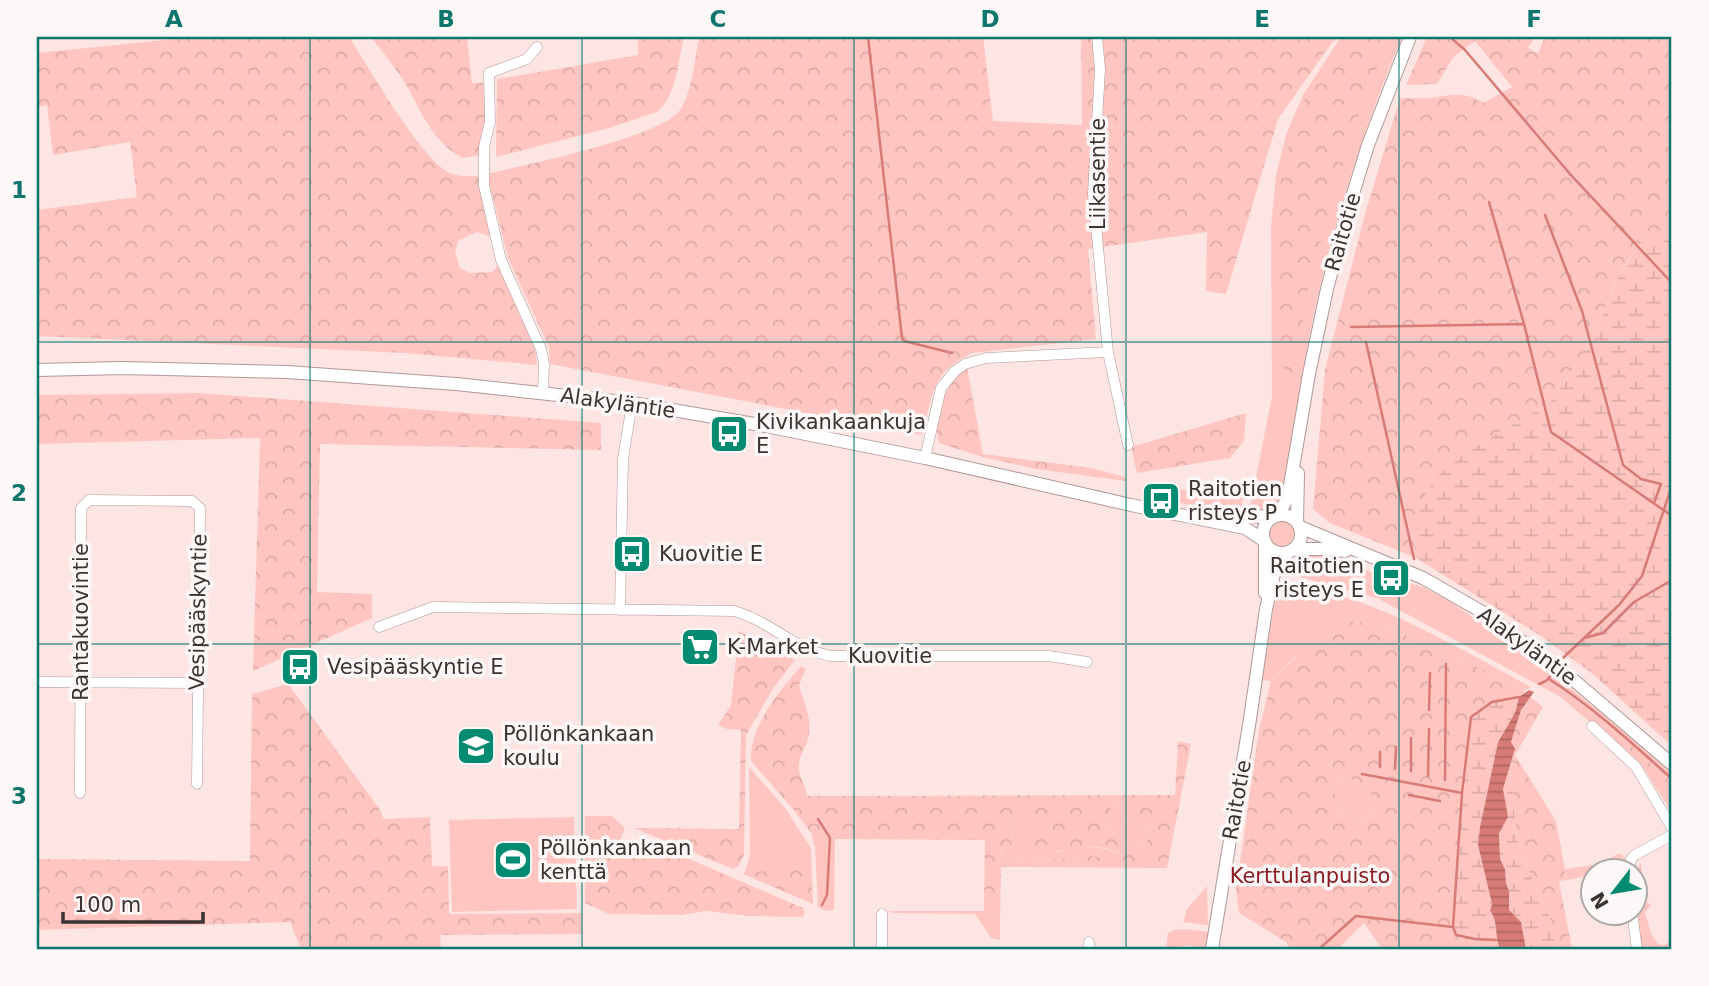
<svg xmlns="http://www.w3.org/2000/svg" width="1709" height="986" font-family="'DejaVu Sans',sans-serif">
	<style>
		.green { fill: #ffc6c1 }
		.forest { fill: url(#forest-crowns); fill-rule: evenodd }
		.wetland { fill: url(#wetland-marsh) }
		.water { fill: url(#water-rules) }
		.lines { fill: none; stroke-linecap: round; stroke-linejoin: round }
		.stream { stroke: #d77b77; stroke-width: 2.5 }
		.minor-casing { stroke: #ae9896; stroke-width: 11 }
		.major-casing { stroke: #ae9896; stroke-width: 14 }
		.minor { stroke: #fff; stroke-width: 10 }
		.major { stroke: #fff; stroke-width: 12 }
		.grid { fill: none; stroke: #0f766e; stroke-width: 2; stroke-opacity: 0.55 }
		.labels { text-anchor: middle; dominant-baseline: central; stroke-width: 7; stroke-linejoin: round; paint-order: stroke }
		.street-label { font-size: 21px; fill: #3b3231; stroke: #fcf8f7 }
		.poi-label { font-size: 21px; fill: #3b3231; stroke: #fcf8f7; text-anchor: start }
		.park-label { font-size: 21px; fill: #8b1c23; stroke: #fcf8f7 }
		.neatline { fill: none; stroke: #0f766e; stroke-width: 2.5 }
		.grid-label { font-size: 23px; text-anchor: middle; font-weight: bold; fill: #0f766e }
	</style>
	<defs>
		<pattern id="forest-crowns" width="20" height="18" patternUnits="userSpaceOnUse" patternTransform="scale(1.75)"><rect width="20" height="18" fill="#ffc6c1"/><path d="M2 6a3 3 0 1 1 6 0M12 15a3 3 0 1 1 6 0" fill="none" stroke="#dbaba6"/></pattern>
		<pattern id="wetland-marsh" width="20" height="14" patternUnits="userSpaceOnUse" patternTransform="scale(1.75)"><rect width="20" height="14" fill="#ffc6c1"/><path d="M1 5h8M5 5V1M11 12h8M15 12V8" fill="none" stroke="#dbaba6"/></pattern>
		<pattern id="water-rules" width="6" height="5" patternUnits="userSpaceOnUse" patternTransform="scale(1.75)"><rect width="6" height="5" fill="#d77b77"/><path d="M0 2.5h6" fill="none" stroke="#b06562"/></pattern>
	</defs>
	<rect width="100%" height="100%" fill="#fde5e3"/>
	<path class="green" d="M1341,37H1402C1363,130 1331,229 1311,328C1300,381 1294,434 1286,487L1279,506L1263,512L1249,513L1272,396L1271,227L1276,175L1286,135L1303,95Z
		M1166,489L1236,492L1243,496L1241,513C1231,513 1220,514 1210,512C1194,510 1181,501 1165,497Z
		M1268 533a13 13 0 1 1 26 0a13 13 0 1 1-26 0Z
		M1309,551L1342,558L1368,571L1395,581L1421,586L1451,602L1534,660L1634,738L1672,773V814L1667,805L1671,782L1622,749L1559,696L1377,598L1282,572L1284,564Z
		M1278,581C1370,594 1451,644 1531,687L1523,691L1506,680L1384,626L1353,621L1294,658L1271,681L1262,680Z
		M749,767L785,808L811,848L813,904L744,874L750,856Z
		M1343,776L1364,784L1377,802L1372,814L1365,818L1342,815L1336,798L1334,781Z
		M1110,806L1119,807L1135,827L1152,829L1143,848L1130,845L1112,832Z
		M1015,816H1024L1056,852C1080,847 1101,844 1124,856L1118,861L1091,856L1030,862L1007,861L1000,849L1011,850Z
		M574,817L577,909L452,912L449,820Z
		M811,833L835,839L834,910L826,911L818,907L815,848Z
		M1620,853L1627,860L1626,870H1594L1593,875L1567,880L1565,869L1599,864Z
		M1207,886L1208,925L1183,922L1187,909Z
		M888,911H984L1000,921V940L991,938L975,914L894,913Z
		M1184,929L1209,932L1205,949H1192L1194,946C1184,944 1176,949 1166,949L1168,933L1174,930Z"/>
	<path class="forest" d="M195,37H349C368,66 422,161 450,173C459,177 469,176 478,176L491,237L477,232L458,241L455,252L460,268L470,273L492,272L498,265L535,349L537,365L406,353L37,336V210L137,197L130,142L53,155L47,105L37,107V53Z
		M371,37H467L472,83L483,82L486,122L480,155L463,158C434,144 421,112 407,86C397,69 383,53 371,37Z
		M638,37H684C678,60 677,96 657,112L609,128L496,157L497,79L638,55Z
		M699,37H983L993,121L1082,125L1081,37H1336L1278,119L1226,294L1206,291L1207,232L1088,249L1096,339L972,353C931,373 933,394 922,435L550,364L549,347L508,258L487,174C524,165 662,137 680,110C692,93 695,58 699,37Z
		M1347,37H1389L1351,137L1309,283L1292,380L1285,379C1275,289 1265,178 1307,94C1318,74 1333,55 1347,37Z
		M1427,37H1535L1528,48L1538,53L1545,37H1672V222L1647,235L1622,268L1594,335L1553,400L1466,453L1414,537L1416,558L1330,523L1313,509L1325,370L1365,214L1400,98C1410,98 1419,98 1429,98C1450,96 1464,90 1483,103L1512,87L1475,41L1454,56L1437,84L1406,85Z
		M967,367L983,454L1091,468L1125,477L1126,481L1036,469L982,457L939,443C931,417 946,383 967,367Z
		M200,393L601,423V450L320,444L317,592L372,594V618L253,671L260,438L37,444V395Z
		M1246,413L1244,441L1230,458L1137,473L1131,447Z
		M1353,621L1384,626L1506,680L1525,692L1519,697L1492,702L1471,717L1462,793L1453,927L1456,935L1475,939L1477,949H1382L1364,923L1338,949H1290L1286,942L1239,913L1236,890L1259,730L1271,681L1322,633ZM1343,776L1364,784L1377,802L1372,814L1365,818L1342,815L1336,798L1334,781Z
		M739,631L795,660L774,687L746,735L744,855L739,866L733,869L634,828L739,829L741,730L727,729L718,725L731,705Z
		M801,666L806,669L799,685C804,704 813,718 808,739C805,750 798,757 799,770C800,779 806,786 807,796L1175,795L1178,741L1191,744L1167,868L1001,867L1000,921L984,911L985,840L835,839L811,833L793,809L751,761C749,726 779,692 801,666ZM1110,806L1119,807L1135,827L1152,829L1143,848L1130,845L1112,832ZM1015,816L1024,817L1030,824L1034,847C1041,849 1050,852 1057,851C1082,851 1099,840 1123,856L1118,860L1091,856L1030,862L1007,861L1000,850H1011Z
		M288,684L378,807L384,819L430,817L432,866H448L449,914L582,913V934L440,935L441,949H301L290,922L37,930V859L250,861L252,694Z
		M1529,696L1543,707L1515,755L1556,821L1567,880L1559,881L1572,949H1556L1549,916L1518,847L1510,767L1515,750L1511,742L1521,710Z
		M1630,744L1671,782L1667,805L1641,764L1622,749L1625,745Z
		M585,816H612L625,828L619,843L638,850L643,849L648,841L803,908L805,913L803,917L748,916L707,911L681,915L609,914L585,903Z
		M1641,863L1645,901L1651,905L1645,913L1651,933L1658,944L1664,945L1672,941L1669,949H1641C1638,932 1630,874 1641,863Z
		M782,868L810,872L813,904L755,879L754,873L764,871L774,875Z"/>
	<path class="wetland" d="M1672,222V746L1594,675L1541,636L1416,558L1414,537L1424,497L1437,476L1466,453L1553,400L1594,335L1622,269L1647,235Z
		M1519,697L1515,713L1498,742L1480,827L1478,845L1492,904L1490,911C1499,922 1494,936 1500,949H1477L1475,939L1456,935L1453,927L1462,793L1471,717L1492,702Z
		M1510,767L1518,847L1549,916L1556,949H1526L1521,922L1508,911L1509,891L1506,883L1505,869L1500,859L1499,833L1507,817L1503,789Z"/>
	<path class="water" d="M1529,690L1534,692L1521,710L1511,742L1515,749L1503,789L1508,817L1499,833L1500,859L1505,869L1506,883L1509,891V910L1521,922L1526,949H1500C1494,936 1499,922 1490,911L1492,904L1478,845L1480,827L1498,742L1515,713L1519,697Z"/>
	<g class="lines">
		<path class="stream" d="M868,37L902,338L904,341L952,353
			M1450,37L1465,50L1570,174L1672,283
			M1489,202L1524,324L1551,432L1672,516
			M1545,215L1582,311L1623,465L1641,479L1661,484L1654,503
			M1351,327L1524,324
			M1366,342L1414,559
			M1584,638L1603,633L1634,602L1672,580
			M1563,658L1619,605L1642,576L1672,485
			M1549,679C1593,707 1633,744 1672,779
			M1539,684L1546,681L1553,673
			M1429,710L1430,673
			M1380,767V752
			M1395,769L1396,747
			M1411,771V738
			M1362,774L1462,793
			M1428,776L1429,729
			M1445,780L1446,664
			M1409,795L1440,801
			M818,819L830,838L827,895L822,905
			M1496,940L1475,939L1456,935L1453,927L1462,793L1471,717L1492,702L1519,697
			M1319,949L1356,916L1453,927"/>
		<g class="minor-casing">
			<path id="minor" d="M537,47L527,59L489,73L490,122L484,147V186L501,260L541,349L544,364L543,393
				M1108,352L1128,445
				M925,458L941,388L955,371L965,364L986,358L1108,352L1093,194L1100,69L1097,37
				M620,610L623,459L632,403
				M379,627L433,607L734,611C770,621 795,650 832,656H1049L1087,662
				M37,682L197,683
				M1592,726L1636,767L1672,828
				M80,793L81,508L89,500L192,501L200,508L197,784
				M1629,870L1631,859L1635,855L1672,835
				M1632,912L1637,949
				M1089,942V949
				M882,949V914"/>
		</g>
		<g class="major-casing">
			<path id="major" d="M37,370L123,368L287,372L456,384L632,403L766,426L925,458L1131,505L1245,528L1263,540
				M1279,514L1288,497L1309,374L1327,289L1345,220L1368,145L1410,37
				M1263 534a19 19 0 1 1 38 0a19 19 0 1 1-38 0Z
				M1224,518L1273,516
				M1297,522L1298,473
				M1300,527L1423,578L1484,613L1576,682L1672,764
				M1293,549H1329L1345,551
				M1265,593V544
				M1212,949L1250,719L1266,609L1276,565L1288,552"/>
		</g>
		<use href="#minor" class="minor"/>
		<use href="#major" class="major"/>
	</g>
	<path class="grid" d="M310,37V949M582,37V949M854,37V949M1126,37V949M1399,37V949M37,342H1672M37,644H1672"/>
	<defs>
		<g id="bus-square" transform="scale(2.0125)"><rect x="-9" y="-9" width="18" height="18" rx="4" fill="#038b71" stroke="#fcf8f7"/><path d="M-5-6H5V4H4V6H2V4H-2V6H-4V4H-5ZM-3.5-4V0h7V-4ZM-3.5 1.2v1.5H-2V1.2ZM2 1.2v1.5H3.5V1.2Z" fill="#fff"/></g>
		<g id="supermarket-square" transform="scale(2.0125)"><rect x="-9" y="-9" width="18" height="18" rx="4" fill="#038b71" stroke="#fcf8f7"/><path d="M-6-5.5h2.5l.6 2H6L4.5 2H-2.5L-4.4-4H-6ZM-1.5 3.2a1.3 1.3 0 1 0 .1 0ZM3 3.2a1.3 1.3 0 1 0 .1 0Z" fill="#fff"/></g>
		<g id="school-square" transform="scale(2.0125)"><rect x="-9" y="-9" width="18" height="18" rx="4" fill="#038b71" stroke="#fcf8f7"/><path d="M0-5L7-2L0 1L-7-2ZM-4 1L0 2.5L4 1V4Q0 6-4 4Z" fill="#fff"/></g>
		<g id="stadium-square" transform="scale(2.0125)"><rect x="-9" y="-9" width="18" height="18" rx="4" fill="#038b71" stroke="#fcf8f7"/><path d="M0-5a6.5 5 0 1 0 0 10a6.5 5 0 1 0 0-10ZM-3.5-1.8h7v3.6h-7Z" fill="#fff"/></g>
	</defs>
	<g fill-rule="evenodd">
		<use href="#bus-square" x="729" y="434"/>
		<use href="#bus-square" x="1161" y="501"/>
		<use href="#bus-square" x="632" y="554"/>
		<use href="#bus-square" x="1391" y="578"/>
		<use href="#supermarket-square" x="700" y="647"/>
		<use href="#bus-square" x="300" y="667"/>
		<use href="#school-square" x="476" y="746"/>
		<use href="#stadium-square" x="513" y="860"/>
	</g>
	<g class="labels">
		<g class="street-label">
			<text transform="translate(1098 174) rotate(-90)">Liikasentie</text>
			<text transform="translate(1343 232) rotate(-74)">Raitotie</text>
			<text transform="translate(618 403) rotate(8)">Alakyläntie</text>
			<text transform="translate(198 612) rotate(-89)">Vesipääskyntie</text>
			<text transform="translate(81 622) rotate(-90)">Rantakuovintie</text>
			<text transform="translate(1527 646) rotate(36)">Alakyläntie</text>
			<text x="890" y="656">Kuovitie</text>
			<text transform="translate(1237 800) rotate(-80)">Raitotie</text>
		</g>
		<g class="poi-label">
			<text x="756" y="422">Kivikankaankuja<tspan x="756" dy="24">E</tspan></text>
			<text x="1188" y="489">Raitotien<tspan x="1188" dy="24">risteys P</tspan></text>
			<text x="659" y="554">Kuovitie E</text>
			<text x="1364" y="566" text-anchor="end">Raitotien<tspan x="1364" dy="24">risteys E</tspan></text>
			<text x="727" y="647">K-Market</text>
			<text x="327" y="667">Vesipääskyntie E</text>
			<text x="503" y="734">Pöllönkankaan<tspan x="503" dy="24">koulu</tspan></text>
			<text x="540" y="848">Pöllönkankaan<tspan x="540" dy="24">kenttä</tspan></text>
		</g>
		<g class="park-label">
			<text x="1310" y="876">Kerttulanpuisto</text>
		</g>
	</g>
	<rect width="1709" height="986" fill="none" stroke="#fcf8f7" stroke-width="77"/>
	<g transform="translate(1614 892) rotate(239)"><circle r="33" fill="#fcf8f7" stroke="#afa9a8" stroke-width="2"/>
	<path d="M0-5L12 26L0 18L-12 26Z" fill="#038b71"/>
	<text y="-10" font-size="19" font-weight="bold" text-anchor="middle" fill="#3b3231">N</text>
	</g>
	<path d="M63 912v10h140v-10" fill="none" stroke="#3b3231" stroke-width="3.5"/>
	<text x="74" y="912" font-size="21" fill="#3b3231" stroke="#fcf8f7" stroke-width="5" paint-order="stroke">100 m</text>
	<rect x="38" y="38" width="1632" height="910" class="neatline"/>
	<g class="grid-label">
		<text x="174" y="27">A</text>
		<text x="446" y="27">B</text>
		<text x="718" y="27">C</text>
		<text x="990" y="27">D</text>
		<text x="1262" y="27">E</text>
		<text x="1534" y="27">F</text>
		<text x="19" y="198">1</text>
		<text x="19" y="501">2</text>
		<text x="19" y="804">3</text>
	</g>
</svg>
